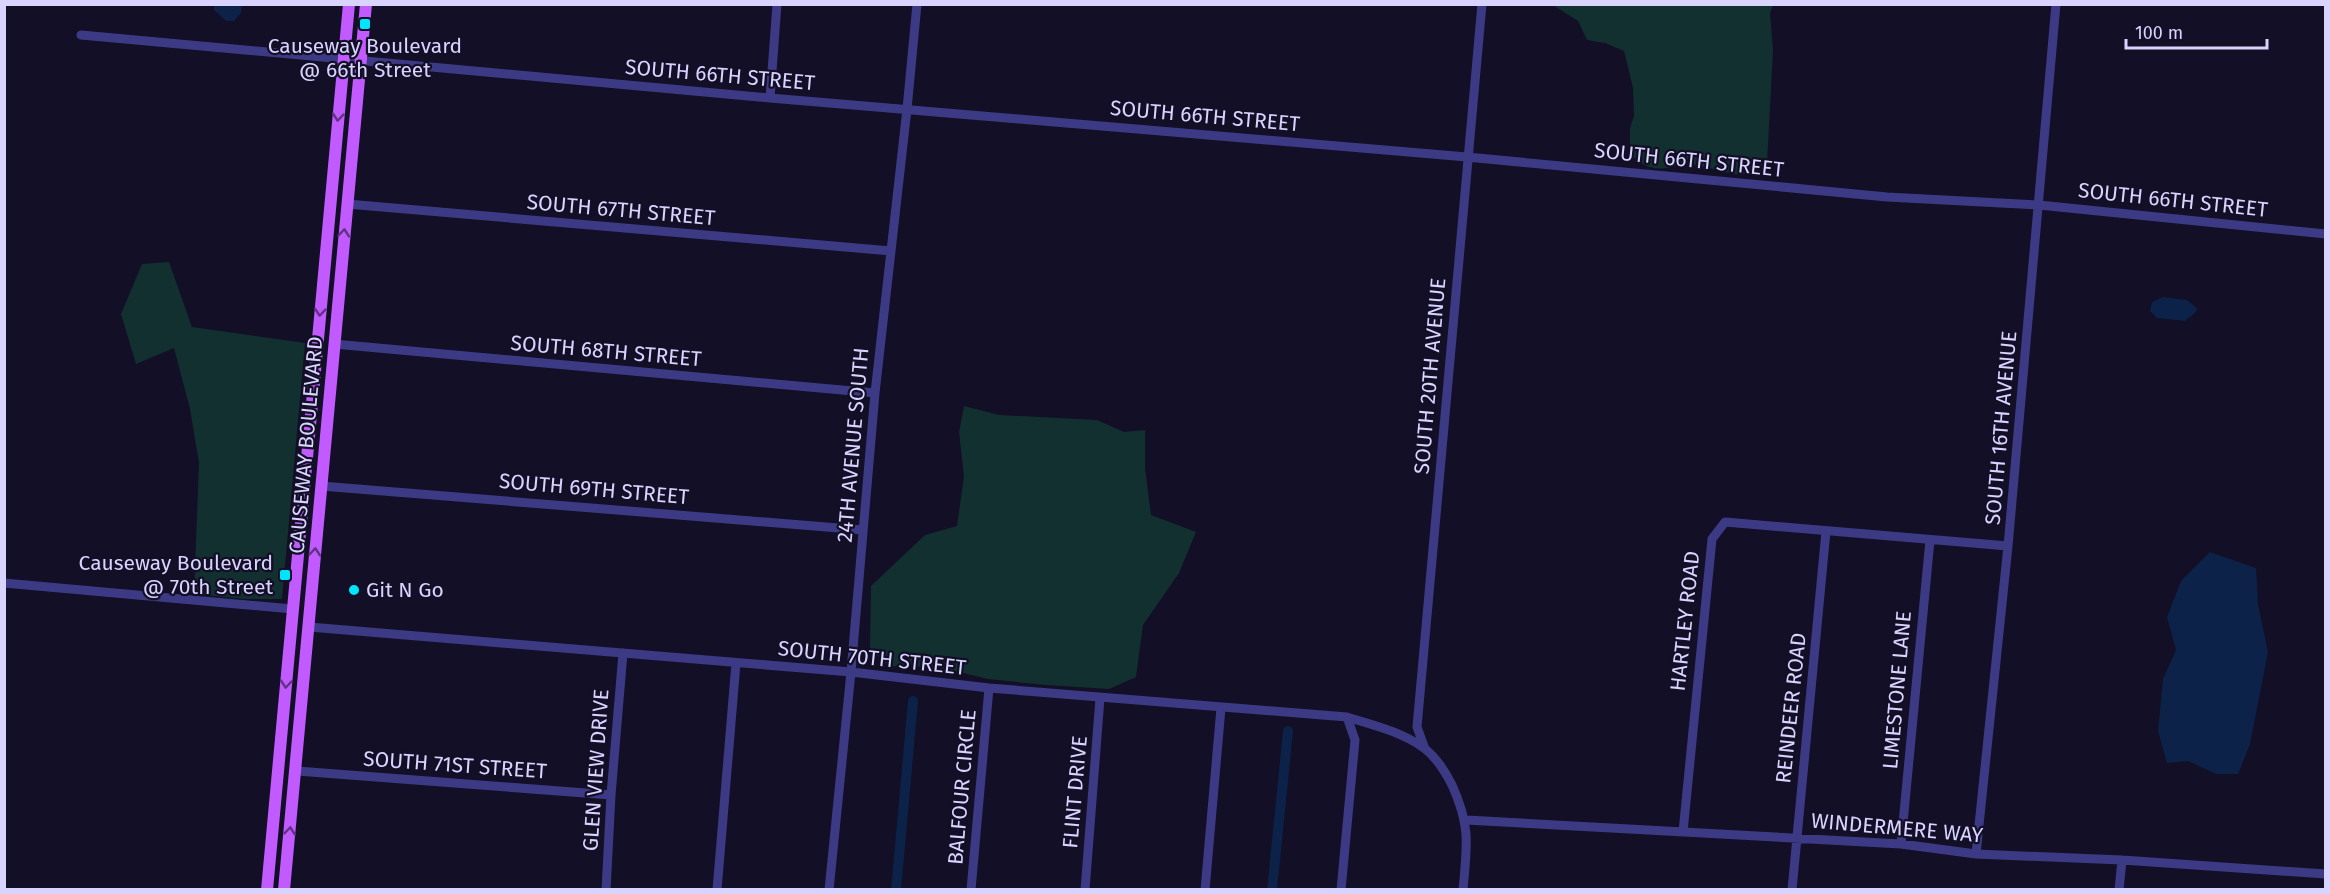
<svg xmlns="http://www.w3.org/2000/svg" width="2330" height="894" font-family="'Fira Sans',sans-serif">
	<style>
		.green { fill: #12302f }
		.water { fill: #0c2248 }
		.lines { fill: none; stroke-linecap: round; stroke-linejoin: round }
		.canal { stroke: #0c2248; stroke-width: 10 }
		.minor { stroke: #3d3a85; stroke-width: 9 }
		.major { stroke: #c25bff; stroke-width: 12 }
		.oneway { stroke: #623188 }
		.poi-dot { fill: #00e5ff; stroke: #130f26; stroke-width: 2 }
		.labels { text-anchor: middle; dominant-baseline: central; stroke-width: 4.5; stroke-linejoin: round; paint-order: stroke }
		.poi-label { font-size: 21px; fill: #d9d4ff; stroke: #130f26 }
		.street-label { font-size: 21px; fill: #d9d4ff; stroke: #130f26 }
	</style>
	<rect width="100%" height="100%" fill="#130f26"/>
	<path class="green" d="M1553,5H1773L1770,13L1773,50L1767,164C1742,185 1720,168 1691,164C1685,164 1678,166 1672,167C1653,171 1644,167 1630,154V128L1634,116L1633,88L1624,51L1605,43L1587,40L1578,21Z
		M169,262L192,327L305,343L282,599H244L194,594L199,463L190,409L174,348L136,364L121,314L142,264Z
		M964,406L999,415L1097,420L1124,432L1145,430V468L1151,515L1196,532L1179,573L1143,625L1136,677L1109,689L1046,685L988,679L938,667L889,666L870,649L871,586L925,535L957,526L964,476L959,432Z"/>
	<path class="water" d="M214,5V4L242,5L241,13L234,21H226L214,10Z
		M2163,297L2187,300L2197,308L2196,312L2185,321L2157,318L2150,311L2152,302Z
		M2210,552L2256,568L2258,604L2268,652L2250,744L2238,774H2216L2188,761L2167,763L2158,731L2163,679L2176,650L2167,617L2181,581Z"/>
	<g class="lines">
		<path class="canal" d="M896,890L913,701
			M1272,890L1288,731"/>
		<path class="minor" d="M81,35L770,98L1467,157L1887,197L2039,205L2326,234
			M770,98L777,4
			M347,204L891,251
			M334,344L875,393
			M321,486L863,530
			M4,583L293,609
			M309,627L851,672L989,688L1347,717C1373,725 1402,732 1424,748C1437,758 1445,771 1452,785C1471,827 1467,845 1463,890
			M1425,749L1417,727L1482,4
			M297,771L611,795
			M1466,820L1901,844L1976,854L2122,860L2326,874
			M1683,832L1712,539L1725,522L2008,546
			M1901,844L1930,540
			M1976,854L2008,546L2056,4
			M606,890L611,795L623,653
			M717,890L736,663
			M829,890L851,672L875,393L907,109L917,4
			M971,890L989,688
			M1085,890L1100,698
			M1205,890L1221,708
			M1341,890L1355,740L1347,717
			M1792,890L1826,531
			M2119,890L2122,860"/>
		<path class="major" d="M267,890L349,4
			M284,890L366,4"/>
	</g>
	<defs><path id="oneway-chevron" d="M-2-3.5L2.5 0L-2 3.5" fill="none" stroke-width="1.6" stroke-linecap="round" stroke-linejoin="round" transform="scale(1.5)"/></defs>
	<g class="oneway">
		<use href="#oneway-chevron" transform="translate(338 117) rotate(95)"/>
		<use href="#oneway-chevron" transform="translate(344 233) rotate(-85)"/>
		<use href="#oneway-chevron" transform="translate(320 312) rotate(95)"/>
		<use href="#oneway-chevron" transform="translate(315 552) rotate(-85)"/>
		<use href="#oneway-chevron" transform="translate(286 684) rotate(95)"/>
		<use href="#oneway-chevron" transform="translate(290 831) rotate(-84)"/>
	</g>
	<g class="poi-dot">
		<rect x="359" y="18" width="12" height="12" rx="3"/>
		<rect x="279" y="569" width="12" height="12" rx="3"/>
		<circle cx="354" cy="590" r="6"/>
	</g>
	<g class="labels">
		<g class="poi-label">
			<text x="365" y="46">Causeway Boulevard<tspan x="365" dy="24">@ 66th Street</tspan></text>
			<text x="273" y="563" text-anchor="end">Causeway Boulevard<tspan x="273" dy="24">@ 70th Street</tspan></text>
			<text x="366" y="590" text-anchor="start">Git N Go</text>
		</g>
		<g class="street-label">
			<text transform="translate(720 75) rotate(5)">SOUTH 66TH STREET</text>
			<text transform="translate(1205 116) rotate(5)">SOUTH 66TH STREET</text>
			<text transform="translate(1689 160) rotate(6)">SOUTH 66TH STREET</text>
			<text transform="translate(2173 200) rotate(6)">SOUTH 66TH STREET</text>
			<text transform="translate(621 210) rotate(5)">SOUTH 67TH STREET</text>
			<text transform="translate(606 351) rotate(5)">SOUTH 68TH STREET</text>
			<text transform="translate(1430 376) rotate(-85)">SOUTH 20TH AVENUE</text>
			<text transform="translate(2001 428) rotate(-85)">SOUTH 16TH AVENUE</text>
			<text transform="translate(306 445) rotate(-85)">CAUSEWAY BOULEVARD</text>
			<text transform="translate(853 445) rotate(-85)">24TH AVENUE SOUTH</text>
			<text transform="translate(594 489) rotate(5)">SOUTH 69TH STREET</text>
			<text transform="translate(1685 621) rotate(-84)">HARTLEY ROAD</text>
			<text transform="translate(872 658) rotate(6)">SOUTH 70TH STREET</text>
			<text transform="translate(1897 690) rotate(-85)">LIMESTONE LANE</text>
			<text transform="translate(1791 708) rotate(-84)">REINDEER ROAD</text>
			<text transform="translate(455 765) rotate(4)">SOUTH 71ST STREET</text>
			<text transform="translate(596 770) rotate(-86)">GLEN VIEW DRIVE</text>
			<text transform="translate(962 787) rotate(-85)">BALFOUR CIRCLE</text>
			<text transform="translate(1075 792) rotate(-85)">FLINT DRIVE</text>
			<text transform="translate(1897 828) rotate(5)">WINDERMERE WAY</text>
		</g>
	</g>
	<rect width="2330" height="894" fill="none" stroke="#d9d4ff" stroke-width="12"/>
	<path d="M2126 39v9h141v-9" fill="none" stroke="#d9d4ff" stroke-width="3"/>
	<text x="2135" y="39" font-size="18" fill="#d9d4ff" stroke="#130f26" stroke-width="4.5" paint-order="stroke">100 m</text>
</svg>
